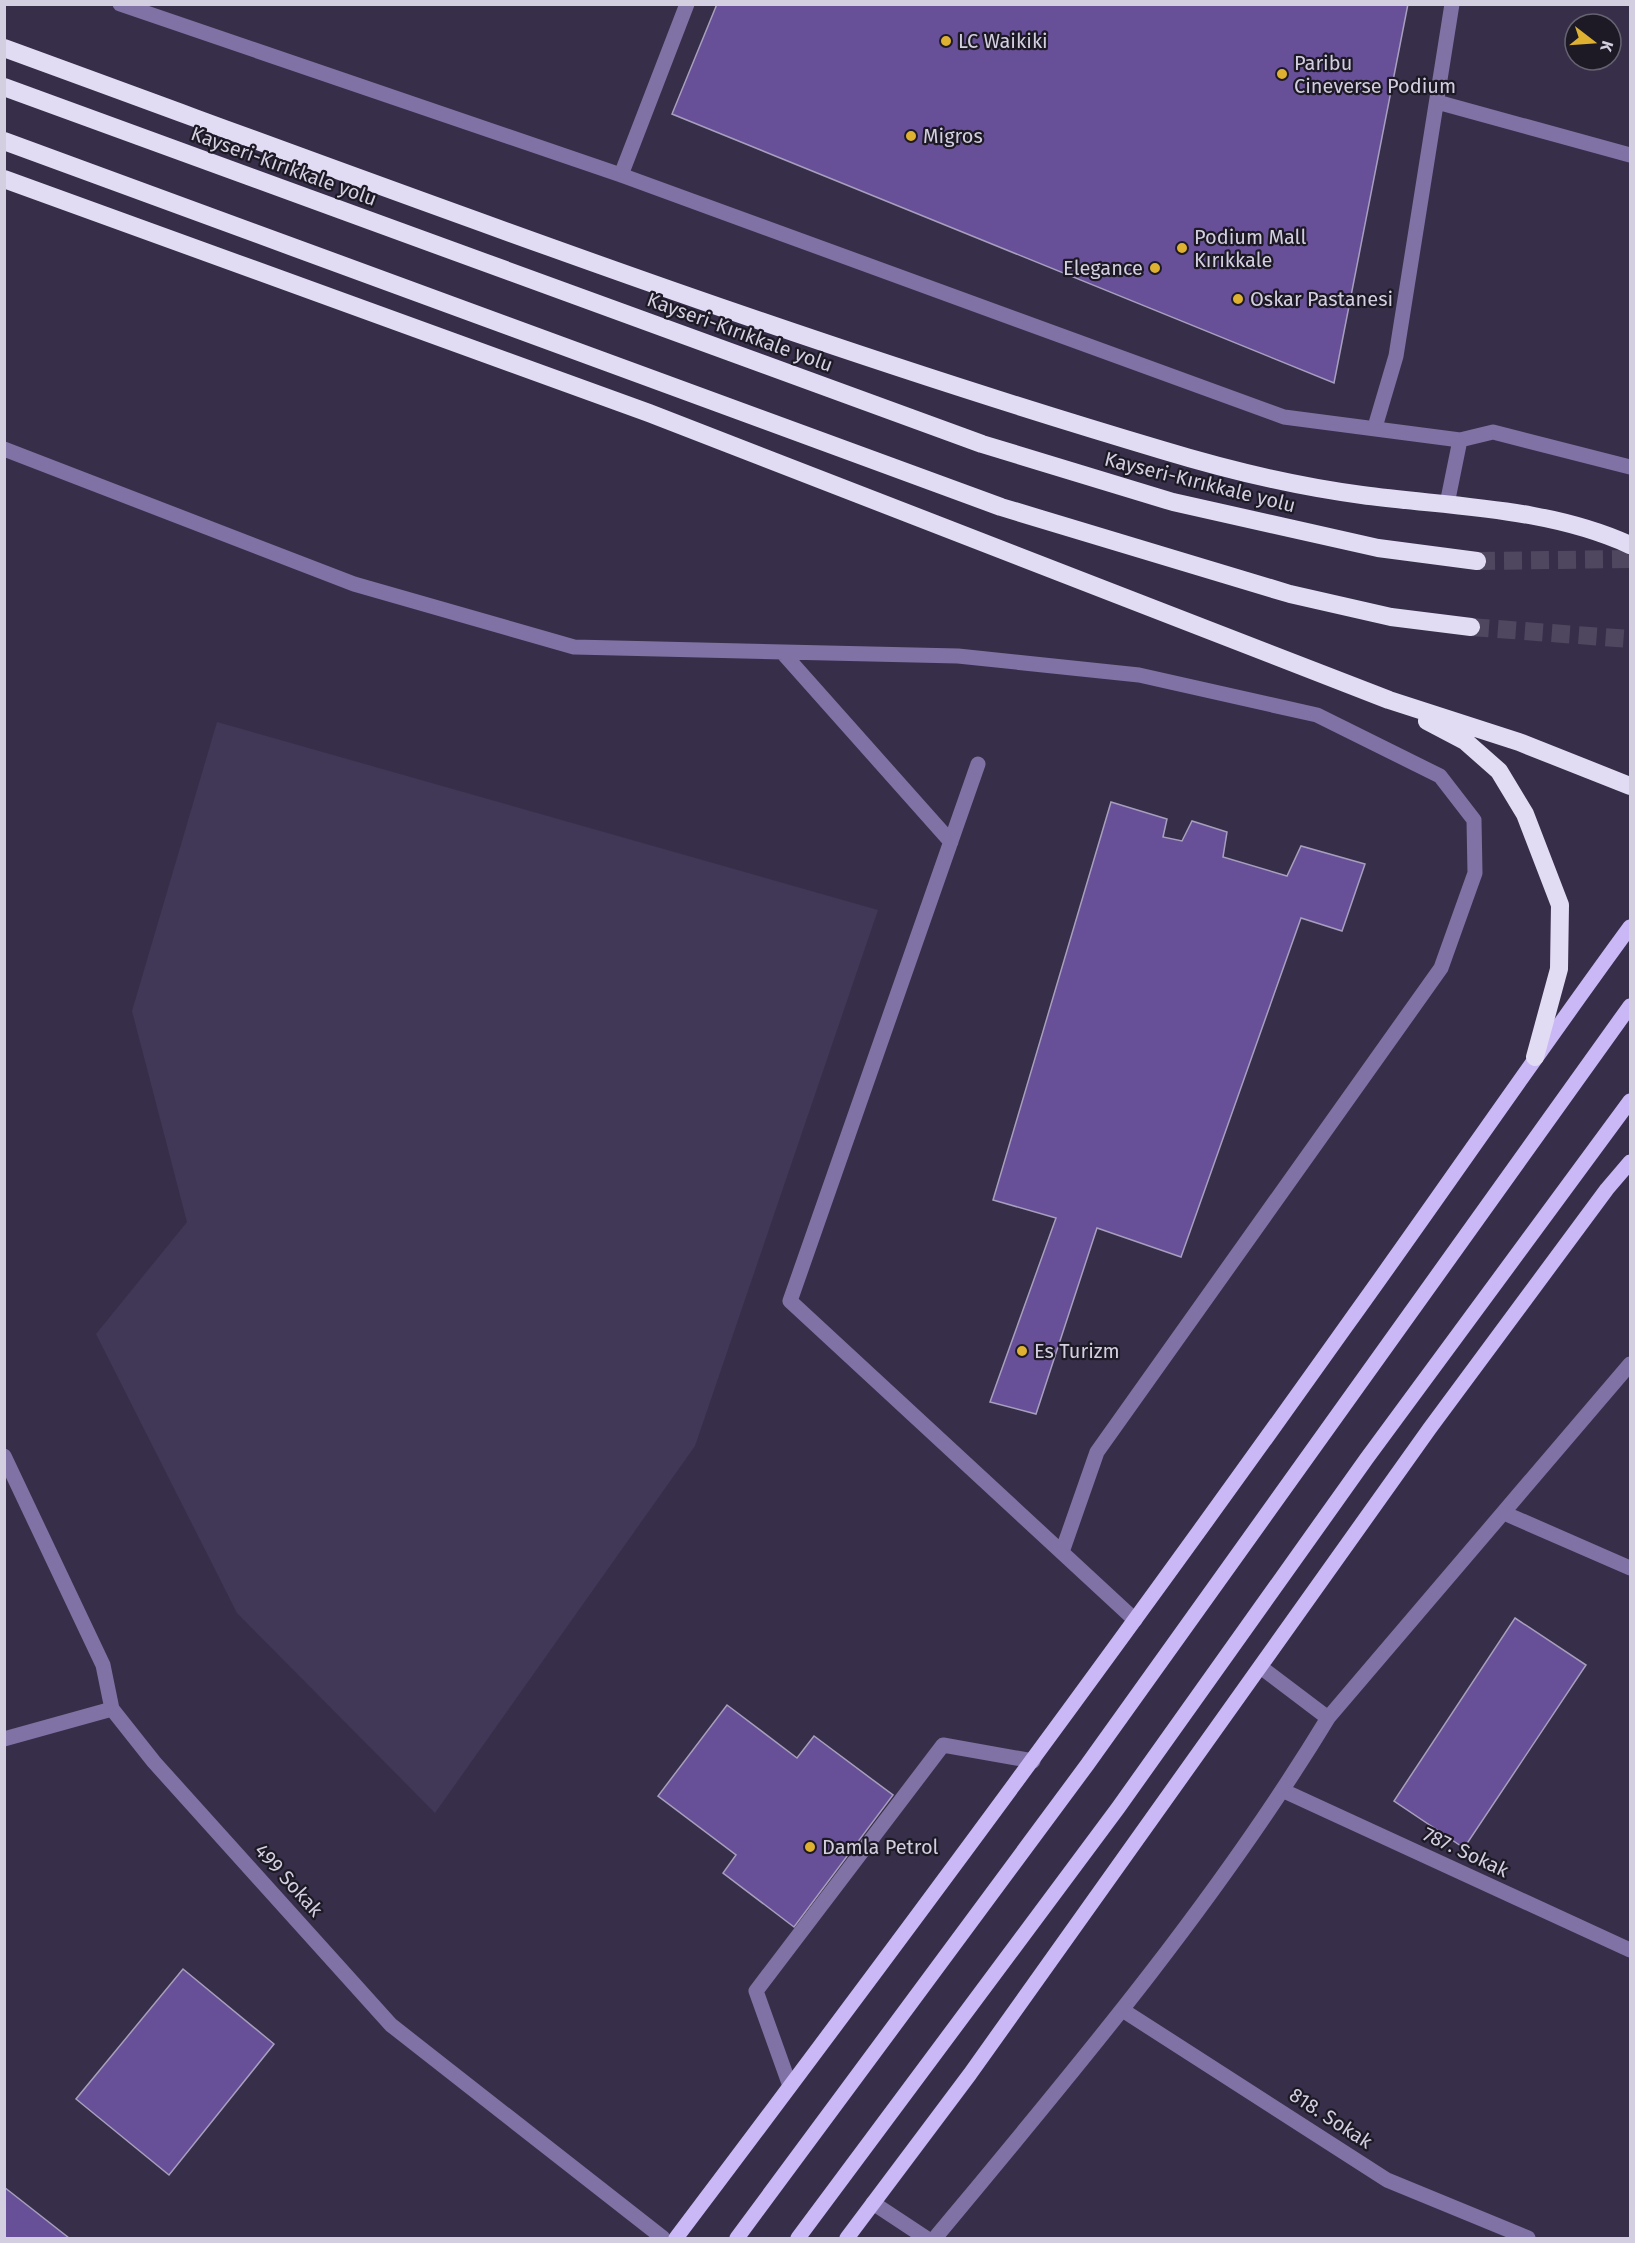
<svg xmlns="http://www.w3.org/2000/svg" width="1635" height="2243" font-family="'Fira Sans',sans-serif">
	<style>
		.built { fill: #413757 }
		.building { fill: #685098; stroke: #a79fbe; stroke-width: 1.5 }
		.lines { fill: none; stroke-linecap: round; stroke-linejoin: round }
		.highway-tunnel { stroke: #4f4760; stroke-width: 18; stroke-dasharray: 18 9; stroke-linecap: butt }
		.minor { stroke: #8172a5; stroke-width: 15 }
		.major { stroke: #cab7f6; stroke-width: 15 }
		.highway { stroke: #e2dbf4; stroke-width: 18 }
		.poi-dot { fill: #deb133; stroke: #1d1a26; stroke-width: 2 }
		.labels { text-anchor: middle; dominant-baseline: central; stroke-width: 4.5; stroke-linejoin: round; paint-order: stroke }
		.poi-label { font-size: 20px; fill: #d4cfe0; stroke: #1d1a26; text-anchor: start }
		.street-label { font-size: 20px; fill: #d4cfe0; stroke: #1d1a26 }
	</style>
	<rect width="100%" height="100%" fill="#372f49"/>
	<path class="built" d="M217,722L878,910L695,1446L435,1813L237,1613L96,1334L187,1222L132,1011Z"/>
	<path class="building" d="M717,4H1408L1334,383L672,114Z
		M1111,802L1167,819L1163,837L1182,841L1192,821L1227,832L1223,857L1287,876L1301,846L1365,864L1342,931L1301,918L1181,1257L1097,1228L1036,1414L990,1402L1056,1218L993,1200Z
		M1515,1618L1586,1665L1464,1848L1394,1801Z
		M727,1705L797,1758L814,1736L893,1795L794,1927L723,1873L736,1855L658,1796Z
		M183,1969L274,2044L169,2175L76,2099Z
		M4,2187L69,2238H4Z"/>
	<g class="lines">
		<path class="highway-tunnel" d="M1477,561L1630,559
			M1471,627L1630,639"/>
		<path class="minor" d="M120,4L621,175L1284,417L1460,440L1447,504
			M1437,102L1630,155
			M621,175L687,4
			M1375,427L1396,356L1452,4
			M1460,440L1493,432L1630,467
			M4,449L354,584L574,647L958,656L1139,675L1317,715L1440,776L1474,820L1475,873L1441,968L1097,1452L1062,1552
			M782,652L951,842
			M978,764L790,1301L1135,1620
			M4,1456L103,1665L112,1709L154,1762L391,2025L663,2238
			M1504,1513L1630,1568
			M1262,1668L1328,1718L1630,1364
			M4,1739L112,1709
			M1284,1791L1630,1950
			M1124,2011L1387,2180L1528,2238
			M790,2086L756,1991L943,1745L1033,1761
			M873,2203L926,2238
			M935,2238C1074,2071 1215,1904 1328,1718"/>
		<path class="major" d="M676,2238C903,1937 1128,1633 1347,1325C1442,1193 1534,1058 1630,927
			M737,2238L1087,1765L1630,1006
			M798,2238L1118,1808L1367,1458L1630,1101
			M847,2238L970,2074L1430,1428L1607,1189L1630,1162"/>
		<path class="highway" d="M4,48C388,188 770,334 1162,450C1228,470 1293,486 1362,495C1451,507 1547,507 1630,545
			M4,87L982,444L1173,502L1378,548L1477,561
			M4,141L1001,507L1290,594L1391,617L1471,627
			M4,179L649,413L1389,700L1519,742L1630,786
			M1427,721L1465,741L1499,771L1525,814L1560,905L1559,969L1535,1057"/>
	</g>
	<g class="poi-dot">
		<circle cx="946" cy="41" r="6"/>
		<circle cx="1282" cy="74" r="6"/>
		<circle cx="911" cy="136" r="6"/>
		<circle cx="1182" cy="248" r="6"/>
		<circle cx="1155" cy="268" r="6"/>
		<circle cx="1238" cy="299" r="6"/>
		<circle cx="1022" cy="1351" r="6"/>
		<circle cx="810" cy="1847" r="6"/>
	</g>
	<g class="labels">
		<g class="poi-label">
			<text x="958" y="41">LC Waikiki</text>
			<text x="1294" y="63">Paribu<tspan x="1294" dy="23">Cineverse Podium</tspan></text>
			<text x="923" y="136">Migros</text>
			<text x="1194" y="237">Podium Mall<tspan x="1194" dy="23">Kırıkkale</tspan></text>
			<text x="1143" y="268" text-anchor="end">Elegance</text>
			<text x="1250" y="299">Oskar Pastanesi</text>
			<text x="1034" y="1351">Es Turizm</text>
			<text x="822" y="1847">Damla Petrol</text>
		</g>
		<g class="street-label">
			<text transform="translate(284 166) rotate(20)">Kayseri-Kırıkkale yolu</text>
			<text transform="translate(740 332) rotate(20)">Kayseri-Kırıkkale yolu</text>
			<text transform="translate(1200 482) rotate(14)">Kayseri-Kırıkkale yolu</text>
			<text transform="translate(1466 1852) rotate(25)">787. Sokak</text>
			<text transform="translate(289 1880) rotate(48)">499 Sokak</text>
			<text transform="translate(1331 2118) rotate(33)">818. Sokak</text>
		</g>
	</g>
	<rect width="1635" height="2243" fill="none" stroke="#d4cfe0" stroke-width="12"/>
	<g transform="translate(1593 42) rotate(107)"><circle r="28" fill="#1d1a26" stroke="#666270" stroke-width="1.5"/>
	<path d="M0-4.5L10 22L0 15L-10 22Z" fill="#deb133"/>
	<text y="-9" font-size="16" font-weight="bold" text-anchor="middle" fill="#d4cfe0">K</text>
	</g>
</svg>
